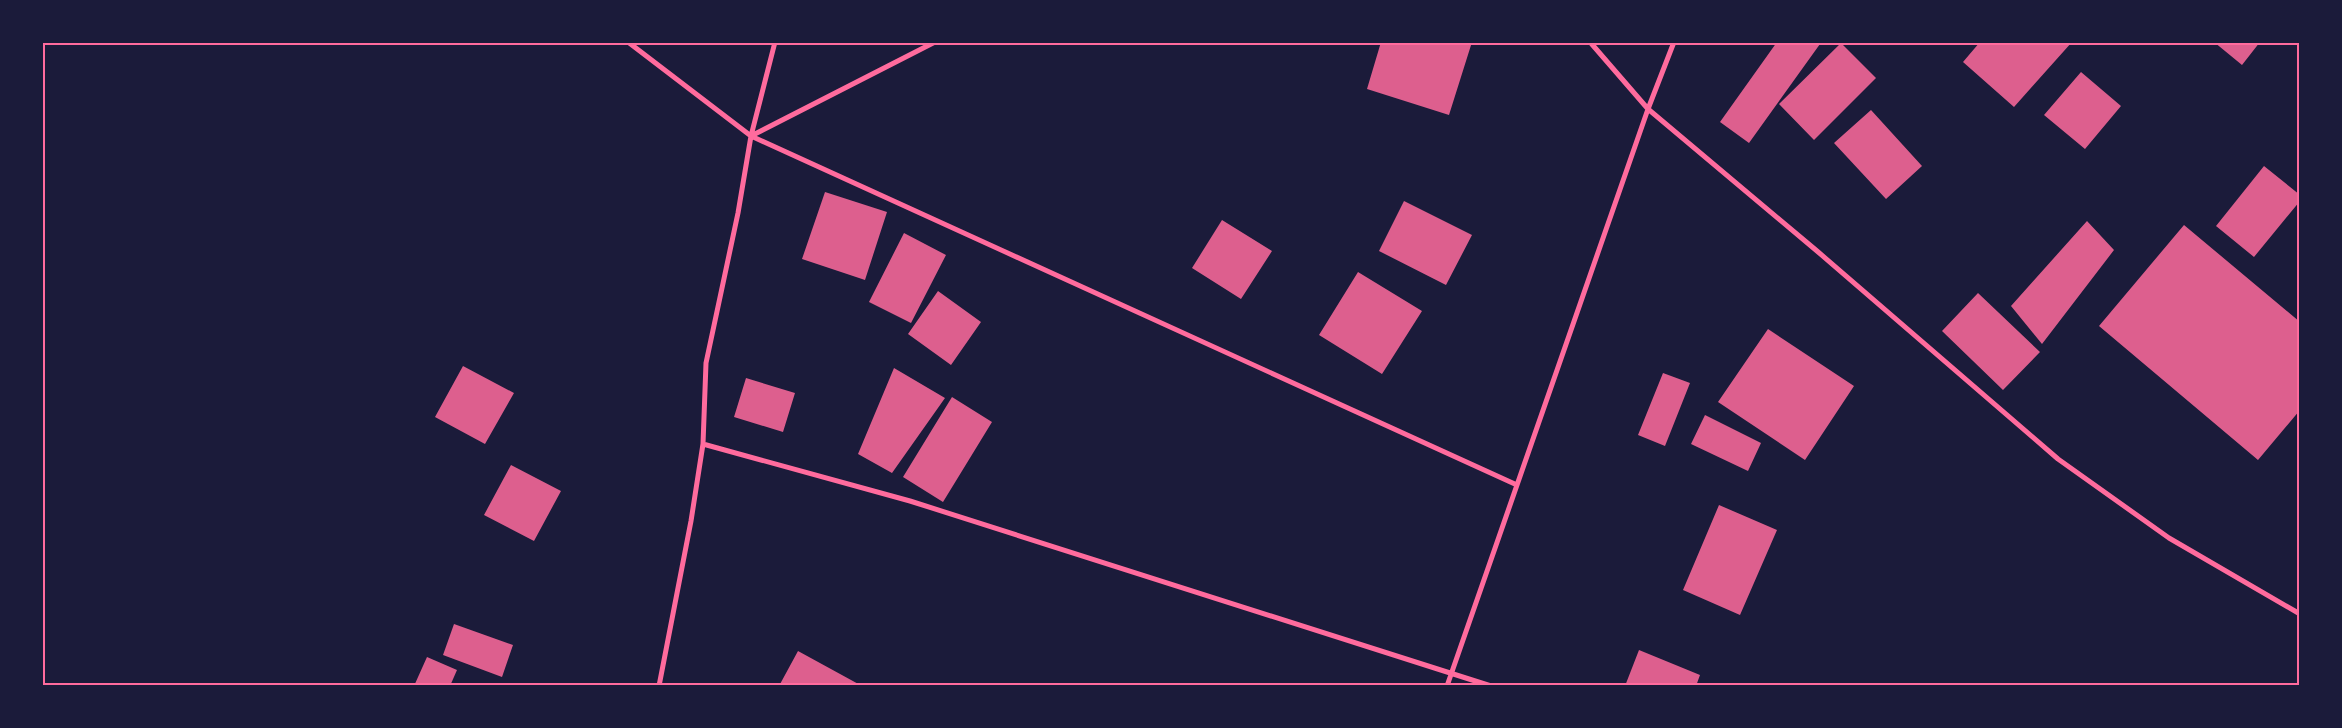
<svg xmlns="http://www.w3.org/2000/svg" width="2342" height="728" font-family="Signika,sans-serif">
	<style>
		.building { fill: #dd5f8e }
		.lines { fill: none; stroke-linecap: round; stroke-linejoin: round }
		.minor { stroke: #ff6b9d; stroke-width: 5 }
		.neatline { fill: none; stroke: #ff6b9d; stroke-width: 2 }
	</style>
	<rect width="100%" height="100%" fill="#1b1b3a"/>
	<path class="building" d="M1381,42H1472L1449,115L1367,89Z
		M1777,42H1817L1820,44L1749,143L1720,122Z
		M1980,42H2072L2014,107L1963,62Z
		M2214,42H2260L2242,65Z
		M1841,43L1876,78L1814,140L1779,104Z
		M2081,72L2121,106L2085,149L2044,115Z
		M1871,110L1922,166L1886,199L1834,143Z
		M2264,166L2300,195V201L2254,257L2216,226Z
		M825,192L887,212L865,280L802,259Z
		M1404,201L1472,235L1446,285L1379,251Z
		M1222,220L1272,251L1241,299L1192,268Z
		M2087,221L2114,250L2042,344L2011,306Z
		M2184,225L2300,322V410L2258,460L2099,326Z
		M904,233L946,255L911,323L869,302Z
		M1358,272L1422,311L1382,374L1319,335Z
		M938,291L981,322L951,365L908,334Z
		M1978,293L2040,352L2003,390L1942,331Z
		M1768,329L1854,386L1805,460L1718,402Z
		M463,366L514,393L485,444L435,417Z
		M894,368L945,398L892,473L858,454Z
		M1663,373L1690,383L1665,446L1638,435Z
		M746,378L795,393L783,432L734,417Z
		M952,397L992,422L943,502L903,477Z
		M1705,415L1761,443L1748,471L1691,444Z
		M511,465L561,491L534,541L484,515Z
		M1719,505L1777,530L1740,615L1683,590Z
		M454,624L513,645L502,677L443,655Z
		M1639,650L1700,675L1696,686H1625Z
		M798,651L862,686H779Z
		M427,657L457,670L450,686H414Z"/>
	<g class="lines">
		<path class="minor" d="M628,42L751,136L1517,485
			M1590,42L1648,109L1817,251L2058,459L2169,538L2300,614
			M751,136L935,42
			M703,444L910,501L1491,686
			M659,686L691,521L703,444L706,363L738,213L751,136L775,42
			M1447,686L1648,109L1674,42"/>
	</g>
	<rect width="2342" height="728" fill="none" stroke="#1b1b3a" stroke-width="88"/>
	<rect x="44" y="44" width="2254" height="640" class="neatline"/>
</svg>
